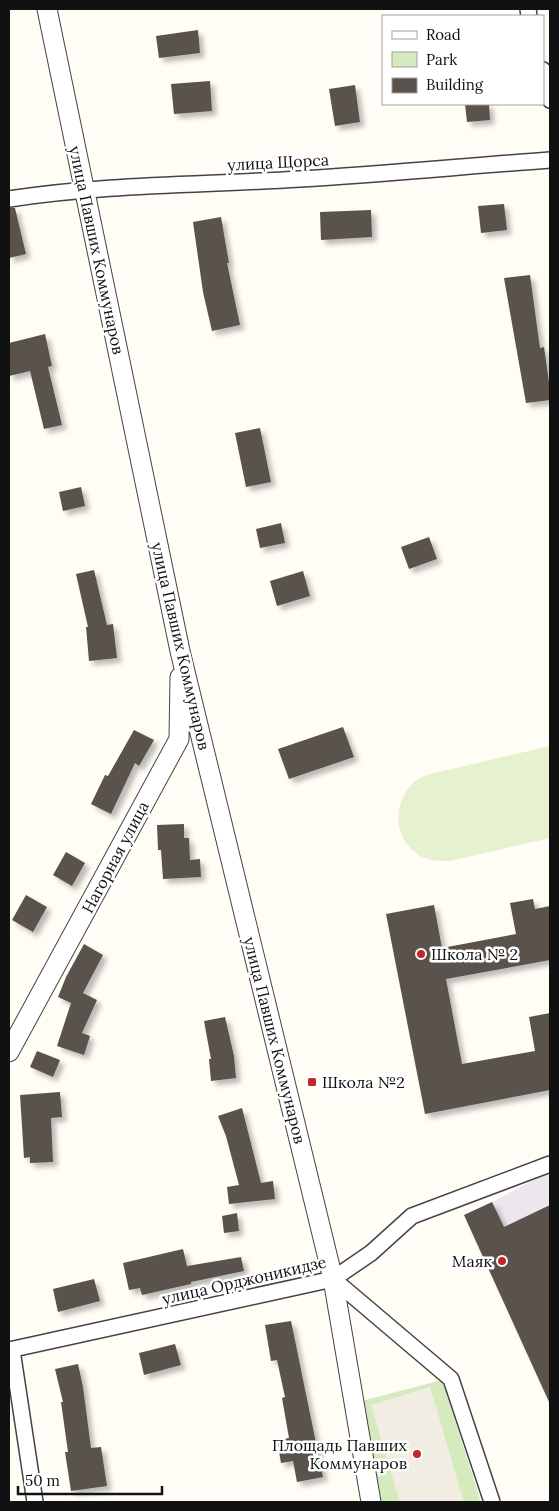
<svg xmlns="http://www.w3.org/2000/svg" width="559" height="1511" font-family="Lora,serif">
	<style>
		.industrial { fill: #eee6ef }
		.green { fill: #d5ebbd }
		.pitch { fill: #e6f2cf }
		.plaza { fill: #f1ede2 }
		.building { fill: #5a524d; filter: url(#shadow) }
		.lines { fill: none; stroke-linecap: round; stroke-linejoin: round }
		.minor-casing { stroke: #444; stroke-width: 18 }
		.tertiary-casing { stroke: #444; stroke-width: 21 }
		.minor { stroke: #fff; stroke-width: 15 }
		.tertiary { stroke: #fff; stroke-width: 19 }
		.poi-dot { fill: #c4262e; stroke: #fff; stroke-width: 2 }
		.labels { text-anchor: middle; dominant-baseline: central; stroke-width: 5; stroke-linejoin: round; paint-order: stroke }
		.street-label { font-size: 16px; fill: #111; stroke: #fff }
		.poi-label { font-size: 16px; fill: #111; stroke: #fff; text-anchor: start }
	</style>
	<defs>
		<filter id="shadow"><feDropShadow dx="4.5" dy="4.5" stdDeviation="2.5" flood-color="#0004"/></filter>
	</defs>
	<rect width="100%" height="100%" fill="#fffdf5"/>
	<path class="industrial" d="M550,1171V1404L464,1215L492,1202Z"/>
	<path class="green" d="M442,1380L481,1502H377L358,1402Z"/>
	<path class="pitch" d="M550,746V838L450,861C438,861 426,861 416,853C393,836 393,803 413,783C417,779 424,776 430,774Z"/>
	<path class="plaza" d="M430,1387L464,1502H400L371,1405Z"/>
	<path class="building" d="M198,30L200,53L159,58L156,36Z
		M210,81L212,111L174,114L171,84Z
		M355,85L360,122L335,126L329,89Z
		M465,104H489L490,120L467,122Z
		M504,204L507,230L481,233L478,206Z
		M9,208H15L26,254L9,258Z
		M371,210L372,237L321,240L320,212Z
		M221,217L229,263H227L240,325L212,331L203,292L193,222Z
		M530,275L540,348L544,347L550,389V400L526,403L504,278Z
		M45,334L52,366L48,367L62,425L44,429L30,371L9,376V343Z
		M260,428L271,482L246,487L235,433Z
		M81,487L85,506L63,511L59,492Z
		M281,523L285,543L260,548L256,529Z
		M429,537L437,559L409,569L401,547Z
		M94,570L107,625L113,624L117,658L89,661L86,627H88L76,574Z
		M303,571L310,596L277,606L270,581Z
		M343,727L354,757L289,779L278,749Z
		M134,730L154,740L139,766L135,763L111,814L91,804L105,775L108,776Z
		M184,824V838H189L190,860L200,859L201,877L163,879L161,850H158L157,825Z
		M66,852L85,863L72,886L53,875Z
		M26,895L47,907L33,932L12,920Z
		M533,899L535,909L550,906V960L446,979L462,1064L535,1051L529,1017L550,1013V1090L425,1114L386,914L434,905L442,948L516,934L510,903Z
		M84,944L103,955L83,993L97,1000L82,1033L90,1036L84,1055L57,1046L71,1003L58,997L66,977Z
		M225,1017L234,1056L236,1078L211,1081L209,1059H211L204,1021Z
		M37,1051L60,1060L53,1077L30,1067Z
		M60,1092L62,1117L51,1118L53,1162L30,1163V1157L24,1158L20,1095Z
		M242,1108L261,1183L273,1181L275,1199L229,1204L227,1187L239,1185L226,1136L218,1116Z
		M492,1202L504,1227L550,1205V1404L464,1215Z
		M237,1213L239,1231L224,1233L222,1216Z
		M183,1249L187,1266L241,1257L244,1271L191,1282V1284L142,1295L140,1288L129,1290L123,1263Z
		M94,1279L100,1301L58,1312L53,1289Z
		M291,1321L323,1477L297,1482L293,1461L281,1463L277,1440L289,1438L282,1398L285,1397L277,1360L271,1361L265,1325Z
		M175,1344L181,1365L144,1375L139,1353Z
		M78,1364L83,1387L91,1448L101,1447L107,1486L71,1491L65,1452H68L61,1402H63L55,1369Z"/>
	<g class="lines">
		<g class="minor-casing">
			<path id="minor" d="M528,9L529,16
				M543,70L550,100
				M9,199C105,184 203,185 300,179C384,174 467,166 550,160
				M333,1279L451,1379L492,1502
				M9,1350L333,1279L371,1253L412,1216L550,1164
				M12,1350L35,1502"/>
		</g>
		<g class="tertiary-casing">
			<path id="tertiary" d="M47,9L180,651L333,1279L371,1502
				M9,1052L179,739L180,677"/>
		</g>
		<use href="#minor" class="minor"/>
		<use href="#tertiary" class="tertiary"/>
	</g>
	<g class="poi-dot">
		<circle cx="421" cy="954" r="5"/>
		<rect x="307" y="1077" width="10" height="10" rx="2.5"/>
		<circle cx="502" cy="1261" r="5"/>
		<circle cx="417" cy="1454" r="5"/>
	</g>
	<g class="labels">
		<g class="street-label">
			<text transform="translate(278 162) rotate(-3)">улица Щорса</text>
			<text transform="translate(97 250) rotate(78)">улица Павших Коммунаров</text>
			<text transform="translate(181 646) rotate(77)">улица Павших Коммунаров</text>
			<text transform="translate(115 857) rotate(-62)">Нагорная улица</text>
			<text transform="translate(275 1040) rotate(76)">улица Павших Коммунаров</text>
			<text transform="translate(244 1280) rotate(-13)">улица Орджоникидзе</text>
		</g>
		<g class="poi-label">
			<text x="431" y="954">Школа № 2</text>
			<text x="322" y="1082">Школа №2</text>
			<text x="492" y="1261" text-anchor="end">Маяк</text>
			<text x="407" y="1445" text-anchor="end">Площадь Павших<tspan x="407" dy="18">Коммунаров</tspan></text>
		</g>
	</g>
	<rect width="559" height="1511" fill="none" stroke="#111111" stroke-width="20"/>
	<rect x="382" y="15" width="162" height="90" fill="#ffffff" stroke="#a0a0a0"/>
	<rect x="392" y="31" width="25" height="8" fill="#ffffff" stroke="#a0a0a0"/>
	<text x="426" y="40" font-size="15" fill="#111111">Road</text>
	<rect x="392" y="52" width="25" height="15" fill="#d5ebbd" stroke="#a0a0a0"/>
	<text x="426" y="65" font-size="15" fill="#111111">Park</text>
	<rect x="392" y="78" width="25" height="15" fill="#5a524d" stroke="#a0a0a0"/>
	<text x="426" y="90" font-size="15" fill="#111111">Building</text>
	<path d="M18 1486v8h144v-8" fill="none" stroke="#111111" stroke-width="2.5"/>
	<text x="25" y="1486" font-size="15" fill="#111111" stroke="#ffffff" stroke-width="4" paint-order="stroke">50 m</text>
</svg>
